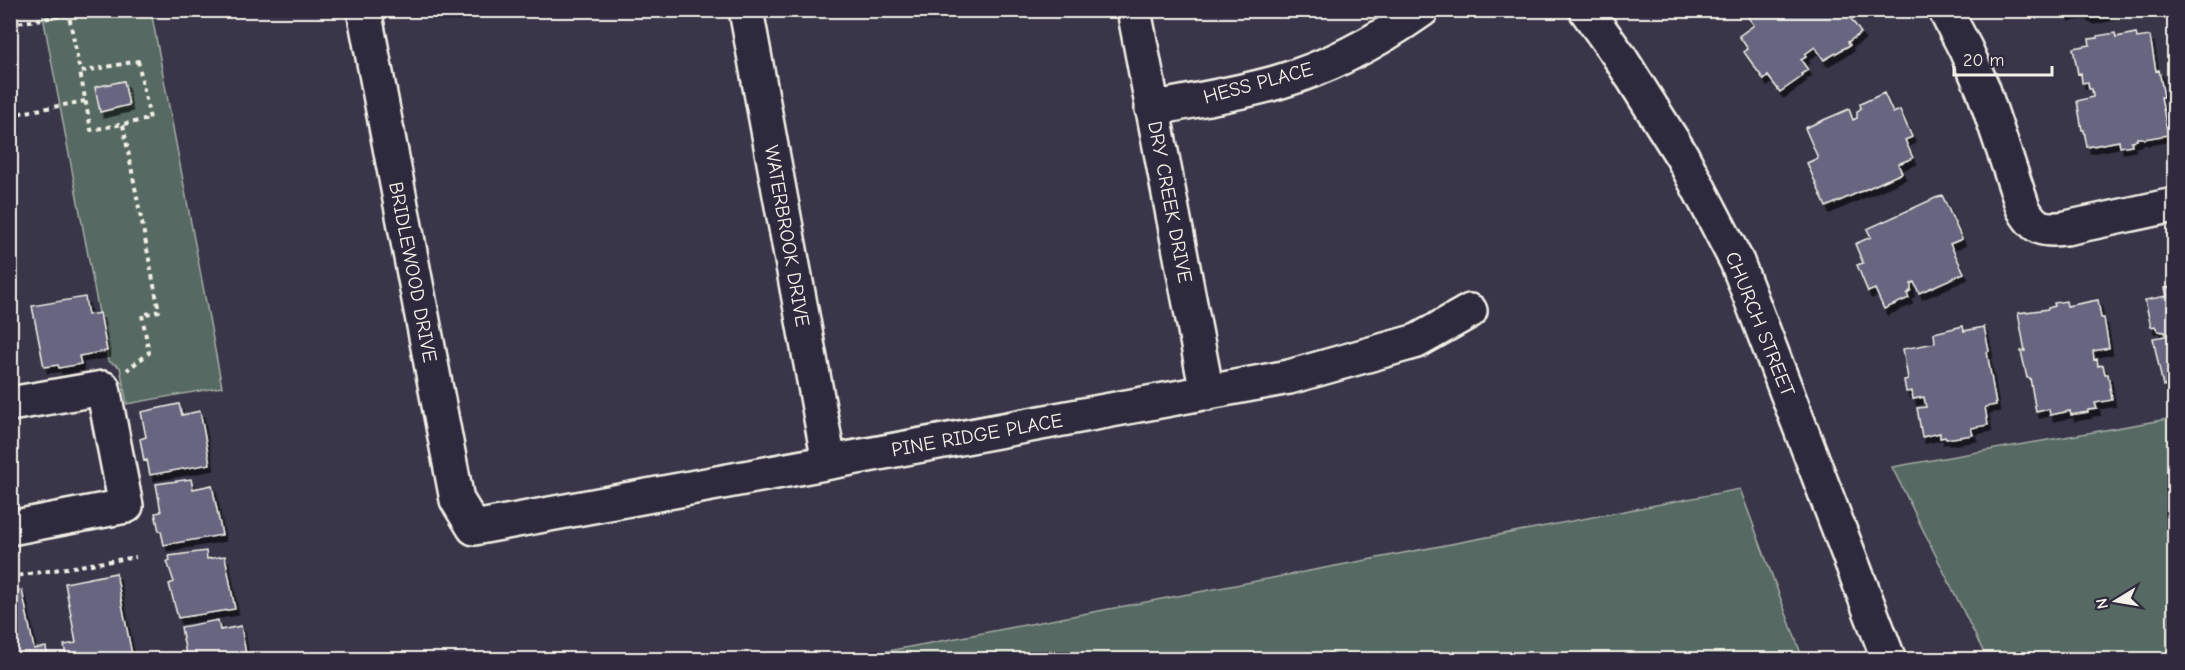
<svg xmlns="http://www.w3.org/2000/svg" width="2185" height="670" font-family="'Comic Neue',sans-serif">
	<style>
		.green { fill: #566962; stroke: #a5ada5; stroke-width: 1.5 }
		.building { fill: #676580; stroke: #f4f1e8; stroke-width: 1.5; filter: url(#shadow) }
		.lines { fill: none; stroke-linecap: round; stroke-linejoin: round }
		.minor-casing { stroke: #f4f1e8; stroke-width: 38 }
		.major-casing { stroke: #f4f1e8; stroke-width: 38 }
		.path { stroke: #f4f1e8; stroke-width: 4; stroke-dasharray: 4.5 4.5; stroke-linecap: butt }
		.minor { stroke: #2f2a3d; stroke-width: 33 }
		.major { stroke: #2f2a3d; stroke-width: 33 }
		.labels { text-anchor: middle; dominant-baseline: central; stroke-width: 4.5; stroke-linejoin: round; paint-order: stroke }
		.street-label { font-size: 20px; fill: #f4f1e8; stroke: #2f2a3d }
	</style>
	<defs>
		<filter id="shadow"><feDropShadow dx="3.5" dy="6" stdDeviation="0" flood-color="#0009"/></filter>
	</defs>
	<rect width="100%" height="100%" fill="#3a364a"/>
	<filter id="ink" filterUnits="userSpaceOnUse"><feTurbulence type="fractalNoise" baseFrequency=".0167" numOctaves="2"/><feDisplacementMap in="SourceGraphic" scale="12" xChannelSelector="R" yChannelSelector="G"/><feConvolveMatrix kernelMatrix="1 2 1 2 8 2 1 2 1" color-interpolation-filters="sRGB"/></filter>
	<g filter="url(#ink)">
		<path class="green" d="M42,11H151L222,387L127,404L120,367L108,361Z
			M2174,418V659H1987L1892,467Z
			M1740,489L1803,659H846Z"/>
		<path class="building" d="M1755,10H1845L1861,33L1848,42L1850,45L1824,60L1815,47L1805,54L1806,57L1801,60L1808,70L1801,74L1803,76L1780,92L1768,76L1764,80L1744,52L1748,49L1739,36L1754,25L1747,16Z
			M2065,10H2116V13L2090,18L2089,16H2085L2084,12L2066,15Z
			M2115,33L2116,37L2136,33L2137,38L2150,36L2156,71L2159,70L2164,97H2161L2168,135L2144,139L2143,138H2137V140L2131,141L2132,145L2120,147L2119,141L2087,147L2084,130H2082L2077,101L2093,97L2092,89H2089L2088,82L2082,83L2081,73L2078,74L2073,48L2090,45L2089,39L2098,38L2097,36Z
			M124,81L129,105L100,112L95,87Z
			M1884,93L1893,113L1900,110L1912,137L1905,140L1913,158L1898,164L1902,173L1826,207L1807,163L1818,158L1805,128L1849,109L1853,120L1857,118V112L1861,108L1860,104Z
			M1942,195L1962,239L1950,244L1964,273L1919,293L1914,282L1911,284V290L1907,294L1909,298L1884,309L1875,289L1868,292L1857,265L1863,263L1855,244L1871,237L1867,229Z
			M2174,287V384L2163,386L2153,338L2166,336L2165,332L2158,331L2155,326L2151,327L2145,300L2167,296L2165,288Z
			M85,297L88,315L100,313L107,351L79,356L81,364L59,368L58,365L44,367L32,306Z
			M2098,300L2101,318H2104L2109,348L2093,351L2094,360L2097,359L2098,366L2103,365L2105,374H2108L2112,400L2095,403L2097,409L2088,410V412L2071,415L2070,411L2050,415L2049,409L2036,412L2030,378H2027L2021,351H2025L2018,313L2048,309V308L2055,306L2054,303L2066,301L2067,306Z
			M1963,326L1964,331L1984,327L1989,351L1987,352L1996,405L1985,407L1988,425L1971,428L1973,435L1946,439L1945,437L1940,438V433L1922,437L1917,408L1926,407L1924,397L1913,399L1912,391L1906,392L1904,380L1908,379L1903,349L1935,343L1934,333Z
			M179,404L182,415L200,411L210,464L150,475L147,460L144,461L140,439L146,437L141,412Z
			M191,479L193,489L212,485L222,535L164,545L161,531H159L155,513L161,512L156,484Z
			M206,551L207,559L225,556L235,609L178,618L169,584L174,582L167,561H170L169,556Z
			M116,573L133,660H67L64,645L76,643L65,583Z
			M22,590L34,649L46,647L48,660H10V593Z
			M218,620L220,630L241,626L247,660H179L178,656L186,654L181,627Z"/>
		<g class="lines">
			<g class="minor-casing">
				<path id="minor" d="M364,10L457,500L474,528L1289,377L1417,341L1470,311
					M746,10L829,462
					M1134,10L1207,393
					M1945,10L1965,48L1983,89L2023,208C2034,229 2043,231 2066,228L2174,205
					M1152,109C1194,100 1237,94 1278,82C1330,67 1378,41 1422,10
					M10,404L103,388L126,506L10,528"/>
			</g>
			<g class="major-casing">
				<path id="major" d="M1586,10L1619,56L1682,156L1737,262L1889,660"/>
			</g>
			<path class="path" d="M68,10L80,72
				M10,24L69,15
				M138,61L150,119L91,130L80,72Z
				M10,115L85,101
				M123,125L159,311L142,315L149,353L127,370
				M10,577L136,557"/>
			<use href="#minor" class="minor"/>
			<use href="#major" class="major"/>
		</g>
	</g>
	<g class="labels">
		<g class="street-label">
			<text transform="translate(1258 83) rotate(-15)">HESS PLACE</text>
			<text transform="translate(1170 202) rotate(79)">DRY CREEK DRIVE</text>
			<text transform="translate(787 236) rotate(80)">WATERBROOK DRIVE</text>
			<text transform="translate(413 272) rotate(79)">BRIDLEWOOD DRIVE</text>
			<text transform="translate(1760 324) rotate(68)">CHURCH STREET</text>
			<text transform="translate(977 435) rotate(-10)">PINE RIDGE PLACE</text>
		</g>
	</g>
	<rect width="2185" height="670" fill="none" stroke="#2f2a3d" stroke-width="36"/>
	<rect x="18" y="18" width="2149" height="634" fill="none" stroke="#f4f1e8" stroke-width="2" filter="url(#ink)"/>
	<g transform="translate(2116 601) rotate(259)" stroke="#2f2a3d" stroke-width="4.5" paint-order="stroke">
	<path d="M0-4.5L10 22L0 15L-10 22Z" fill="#f4f1e8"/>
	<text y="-9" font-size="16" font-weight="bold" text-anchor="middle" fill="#f4f1e8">N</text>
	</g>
	<path d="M1954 66v9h98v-9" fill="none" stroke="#f4f1e8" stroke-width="3"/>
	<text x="1963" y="66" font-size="18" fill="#f4f1e8" stroke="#2f2a3d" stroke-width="4.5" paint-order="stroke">20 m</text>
</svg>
